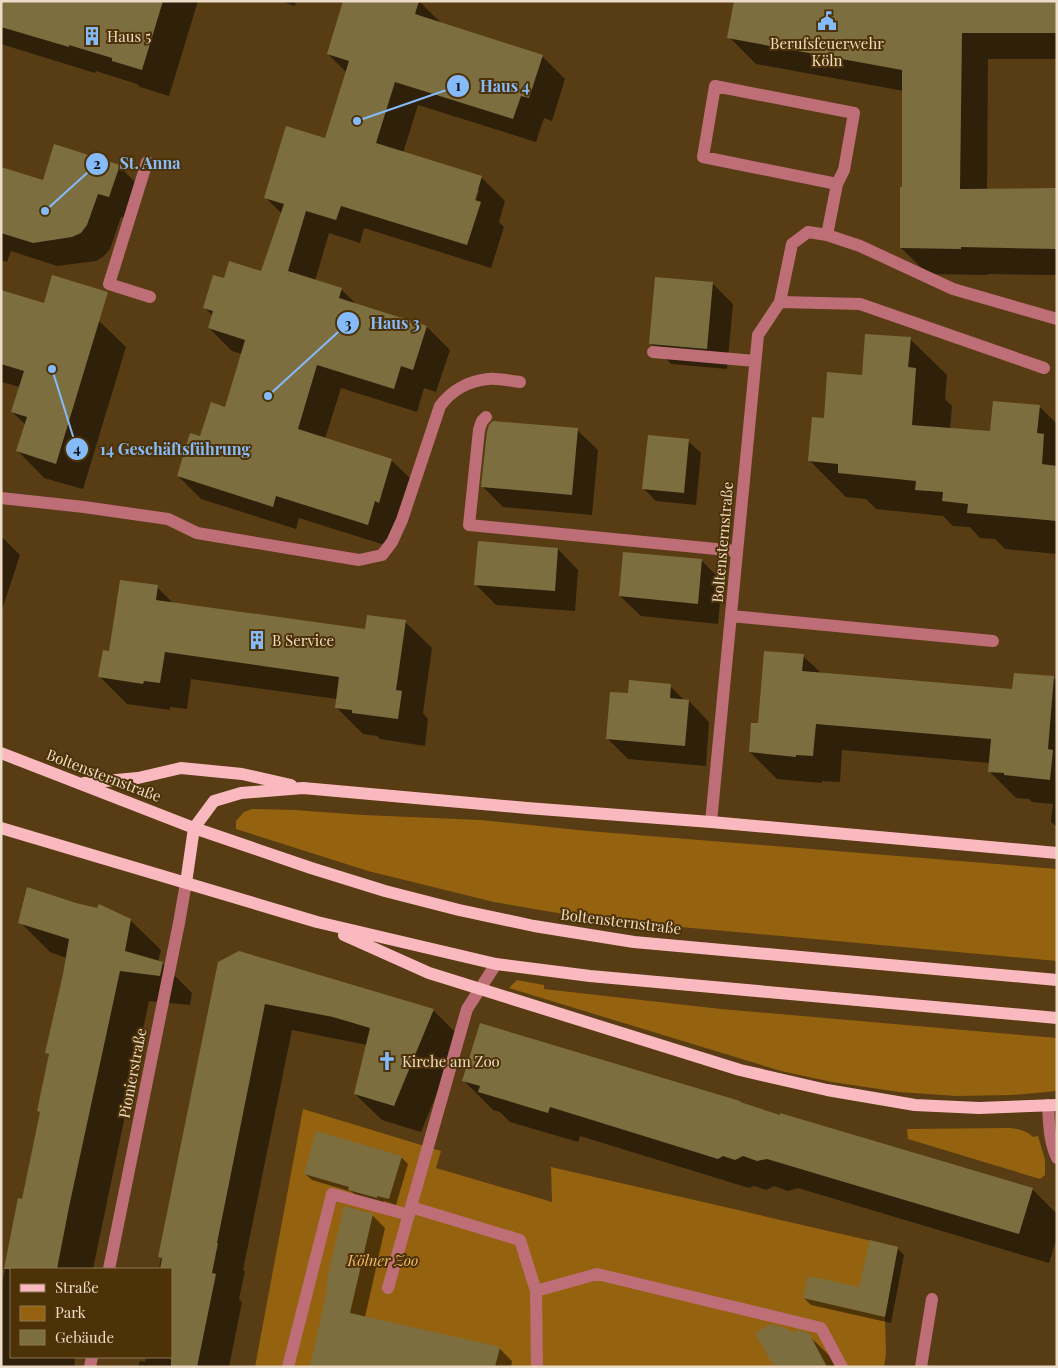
<svg xmlns="http://www.w3.org/2000/svg" width="1058" height="1368" font-family="'Playfair Display',serif">
	<style>
		.green { fill: #95630f }
		.shadow { fill: #0007; fill-rule: evenodd }
		.building { fill: #7d6e40 }
		.lines { fill: none; stroke-linecap: round; stroke-linejoin: round }
		.minor { stroke: #bd6e77; stroke-width: 12 }
		.major { stroke: #fab9bf; stroke-width: 12 }
		.labels { text-anchor: middle; dominant-baseline: central; stroke-width: 4; stroke-linejoin: round; paint-order: stroke }
		.poi-label { font-size: 15px; fill: #eddcc7; stroke: #4d3207; text-anchor: start }
		.street-label { font-size: 15px; fill: #eddcc7; stroke: #4d3207 }
		.park-label { font-size: 15px; font-style: italic; fill: #f5bb6d; stroke: #4d3207 }
		.leader { fill: none; stroke: #85bbfb; stroke-width: 2 }
		.callout-dot { fill: #85bbfb; stroke: #4d3207; stroke-width: 2 }
		.mark-label { font-size: 15px; text-anchor: middle; font-weight: bold; fill: #111 }
		.callout-label { font-size: 16px; text-anchor: middle; font-weight: bold; fill: #85bbfb; stroke: #4d3207; stroke-width: 4; stroke-linejoin: round; paint-order: stroke }
	</style>
	<rect width="100%" height="100%" fill="#583c14"/>
	<path class="green" d="M252,809L295,810L363,815L480,820L588,831L1057,869V961L636,923L634,926L494,902L368,871L236,829V821L244,812Z
		M517,980L544,985V989L721,1009L1057,1038V1091L1012,1095L956,1096L899,1092L832,1082L781,1071L509,988Z
		M303,1109L441,1151L436,1168L552,1202L551,1167L898,1247L885,1317L886,1354L884,1367H255Z
		M1010,1128C1020,1129 1026,1131 1033,1137L1038,1136L1045,1160V1175L1040,1179L908,1139L907,1129Z"/>
	<path class="shadow" d="M1,1H198L169,96L140,87L137,84L96,71L95,73L1,44Z
		M280,1H296L295,6Z
		M419,1L442,24L542,56L565,79L552,121L544,118L536,142L418,105L403,153L482,178L505,201L499,222L504,227L491,268L364,228L360,243L329,233L315,281L341,289L357,305L427,327L450,350L436,392L424,388L417,412L341,388L325,439L391,460L415,483L391,547L299,518L296,529L201,499L178,476L201,438L226,408L242,354L232,351L209,328L213,316L204,307L225,280L262,273L282,214L265,197L326,140L347,73L328,54ZM477,190H479L474,207L472,206Z
		M1057,1V59H988L987,190H1057V275L988,274L987,275L928,274L901,248L904,91L756,64L729,37Z
		M119,166L143,190L133,220L121,217L110,249L104,256L96,261L57,266L11,251L7,262L1,260V168L44,182Z
		M713,284L733,304L727,369L671,364L650,343Z
		M1,291L99,321L126,347L83,489L44,478L18,451L26,425L12,412L20,387L1,382Z
		M910,339L947,375L945,399L952,406L950,429L992,433L1039,406L1057,424V554L1005,549L995,539L980,538L970,527L953,526L943,516L876,509L866,499L846,497L810,461L825,419L863,377Z
		M577,430L598,450L592,515L503,507L482,486Z
		M688,441L701,453L696,505L656,501L643,488Z
		M1,536L20,555L1,613Z
		M558,549L578,570L575,611L496,605L475,584Z
		M702,561L722,581L718,624L641,616L620,596Z
		M157,587L174,604L366,631L405,622L432,648L423,713L428,719L425,746L380,739L377,736L363,734L336,707L337,699L191,679L187,709L170,707V710L127,704L100,677L110,653Z
		M803,656L822,674L1013,690L1053,677L1057,681V827L1051,822L1053,804L1032,802L1029,799L1016,798L989,771L990,763L842,750L840,782L822,781V783L777,779L750,752L759,724Z
		M670,686L685,701H689L709,722L706,766L628,759L607,738L629,694Z
		M130,920L161,950L158,962L162,963L192,993L190,1005L149,1001L93,1269H11V1357H75L74,1367H1V1289L19,1199L23,1200L41,1113L50,1056L47,1052L67,958L50,952L20,922Z
		M219,963L433,1010L460,1037L421,1132L382,1120L355,1094L367,1045L292,1030L243,1270L245,1271L239,1299L242,1302L229,1367H138L140,1361L145,1362L146,1357H171V1269H159L161,1258L159,1257Z
		M463,1080L742,1104L1032,1189L1057,1214V1238L1049,1263L798,1188L788,1191L774,1186L766,1190L754,1186L749,1188L580,1136L578,1142L510,1122L500,1112L493,1110Z
		M401,1157L408,1164L396,1205L384,1201L383,1204L356,1196L352,1192L312,1180L305,1174Z
		M372,1215L385,1228L365,1317L499,1348L512,1361L511,1367H311L329,1286Z
		M897,1248L904,1255L891,1323L811,1305L804,1298L860,1289Z
		M796,1334L808,1335L833,1359L837,1367H776Z"/>
	<path class="building" d="M1,1H163L142,70L112,61V58L69,45V47L1,27Z
		M343,1H419L415,14L543,55L529,98L521,96L513,119L395,82L376,143L482,176L475,200L481,202L467,245L341,206L336,220L306,211L288,271L342,288L339,298L427,326L413,370L401,366L394,389L317,365L298,429L392,459L379,503L375,501L368,525L276,496L273,507L177,476L190,433L200,436L211,402L225,407L245,340L208,328L213,311L203,308L213,275L224,278L229,261L261,271L284,204L264,198L286,126L325,138L349,61L327,54Z
		M734,1H1057V33H962L960,189L1057,188V249L961,247V249L900,248V187H902V70L727,38Z
		M54,144L120,165L109,197L98,194L87,225L81,233L72,237L33,243L1,233V167L43,180Z
		M52,275L108,292L56,464L16,451L27,417L11,412L24,371L1,364V290L44,303Z
		M655,277L713,282L707,349L649,344Z
		M865,334L911,337L908,367L916,368L912,425L990,431L993,401L1040,405L1037,433L1044,434L1042,464L1057,466V521L967,513L968,504L942,501L943,492L915,490L916,481L838,473V464L808,461L812,417L824,418L827,372L862,375Z
		M493,421L578,428L572,495L481,487L487,432L489,425Z
		M648,435L689,439L684,493L642,489Z
		M478,541L558,548L555,591L474,585Z
		M623,552L702,559L698,604L619,596Z
		M120,580L158,585L156,600L365,629L367,615L406,620L396,690L402,691L398,719L352,713V710L335,708L339,677L165,652L160,683L144,681L143,684L98,677L103,650L109,651Z
		M764,651L804,654L802,671L909,680L1012,689L1014,673L1054,676L1048,749L1053,750L1050,780L1004,775V773L988,772L991,739L816,724L813,756L796,755V757L749,752L751,723H758Z
		M629,680L671,684L670,698L689,700L685,746L606,739L610,692L628,693Z
		M27,887L76,903L97,908L99,904L131,919L125,951L163,962L160,976L120,971L69,1207L57,1269H4L18,1198L22,1199L40,1112L37,1111L49,1054L45,1053L63,974L69,939L18,923Z
		M239,951L434,1009L394,1106L354,1094L370,1028L333,1017L265,1004L217,1243H218L212,1273L216,1274L197,1367H171V1269H160L162,1258L158,1257L218,962Z
		M480,1023L740,1101V1102L780,1115V1113L1033,1188L1019,1234L767,1159L757,1161L743,1156L735,1160L723,1156L718,1159L550,1107L548,1113L478,1092L480,1086L462,1081Z
		M316,1131L402,1156L389,1199L377,1196V1198L348,1190L349,1187L304,1174Z
		M344,1206L373,1214L350,1313L500,1347L495,1367H310L328,1285L326,1284Z
		M870,1240L898,1247L885,1317L803,1298L808,1276L859,1287Z
		M771,1324L782,1327L795,1333L796,1330L809,1333L827,1367H774L755,1333Z"/>
	<g class="lines">
		<path class="minor" d="M147,162L109,284L150,297
			M827,235L837,184L703,157L715,86L854,113L844,170L837,184
			M780,302L860,304L1044,368
			M653,352L755,361
			M486,417L482,421L479,430L469,525L737,551
			M1,498L84,507L168,519L197,533L359,560L382,555L392,542L402,520L440,406C451,391 468,381 488,379C498,378 510,381 520,382
			M731,616L993,641
			M711,822L758,335L780,302L792,244L808,232L827,235L860,246L953,289L1057,319
			M1048,1105C1049,1123 1049,1141 1057,1158
			M411,1207L520,1240L536,1291L537,1367
			M109,1269L179,923L186,883
			M388,1288L467,1009L496,964
			M536,1291L597,1274L821,1328L842,1367
			M90,1367L92,1357
			M288,1367L332,1194L409,1215
			M921,1367L932,1299"/>
		<path class="major" d="M1,753L194,828L311,868L385,891L459,910L534,926L634,942L1057,980
			M84,783L138,778L181,768L242,774L291,785
			M1,828L317,922L496,964L590,976L1057,1018
			M186,883L194,828L214,801L241,793L303,788L527,808L711,822L1057,853
			M344,935L429,973L740,1070L827,1090L915,1105L979,1108L1057,1105"/>
	</g>
	<defs>
		<g id="civic-bare" transform="scale(1.5)"><path d="M-.6-6.5H3V-4.5H.6V-3L4-1V1h2V6H-6V1h2V-1L-.6-3ZM-1.2 2.5V6h2.4V2.5Z" fill="#85bbfb" stroke="#4d3207" stroke-width="2.5" paint-order="stroke"/></g>
		<g id="building-bare" transform="scale(1.5)"><path d="M-4-6H4V6H1V3H-1V6H-4ZM-2.5-4.3h1.7v1.8h-1.7ZM.8-4.3h1.7v1.8H.8ZM-2.5-1h1.7V.8h-1.7ZM.8-1h1.7V.8H.8Z" fill="#85bbfb" stroke="#4d3207" stroke-width="2.5" paint-order="stroke"/></g>
		<g id="church-bare" transform="scale(1.5)"><path d="M-1.2-6h2.4v3.5h3.3v2.4h-3.3V6h-2.4V-.1h-3.3v-2.4h3.3Z" fill="#85bbfb" stroke="#4d3207" stroke-width="2.5" paint-order="stroke"/></g>
	</defs>
	<g fill-rule="evenodd">
		<use href="#civic-bare" x="827" y="21"/>
		<use href="#building-bare" x="92" y="36"/>
		<use href="#building-bare" x="257" y="640"/>
		<use href="#church-bare" x="387" y="1061"/>
	</g>
	<g class="labels">
		<g class="poi-label">
			<text x="107" y="36">Haus 5</text>
			<text x="827" y="43" text-anchor="middle">Berufsfeuerwehr<tspan x="827" dy="17">Köln</tspan></text>
			<text x="272" y="640">B Service</text>
			<text x="402" y="1061">Kirche am Zoo</text>
		</g>
		<g class="street-label">
			<text transform="translate(722 542) rotate(-85)">Boltensternstraße</text>
			<text transform="translate(104 775) rotate(21)">Boltensternstraße</text>
			<text transform="translate(621 921) rotate(7)">Boltensternstraße</text>
			<text transform="translate(132 1073) rotate(-79)">Pionierstraße</text>
		</g>
		<g class="park-label">
			<text x="383" y="1260">Kölner Zoo</text>
		</g>
	</g>
	<path class="leader" d="M357 121L458 86M45 211L97 164M268 396L348 323M52 369L77 449"/>
	<g class="callout-dot">
		<circle cx="357" cy="121" r="5"/>
		<circle cx="45" cy="211" r="5"/>
		<circle cx="268" cy="396" r="5"/>
		<circle cx="52" cy="369" r="5"/>
		<circle cx="458" cy="86" r="12"/>
		<circle cx="97" cy="164" r="12"/>
		<circle cx="348" cy="323" r="12"/>
		<circle cx="77" cy="449" r="12"/>
	</g>
	<g class="mark-label">
		<text x="458" y="91">1</text>
		<text x="97" y="169">2</text>
		<text x="348" y="329">3</text>
		<text x="77" y="454">4</text>
	</g>
	<g class="callout-label">
		<text x="505" y="92">Haus 4</text>
		<text x="150" y="169">St. Anna</text>
		<text x="395" y="329">Haus 3</text>
		<text x="175" y="455">14 Geschäftsführung</text>
	</g>
	<rect width="1058" height="1368" fill="none" stroke="#eddcc7" stroke-width="5"/>
	<rect x="10" y="1268" width="162" height="90" fill="#4d3207" stroke="#8d7654"/>
	<rect x="20" y="1284" width="25" height="8" fill="#fab9bf" stroke="#8d7654"/>
	<text x="55" y="1293" font-size="15" fill="#eddcc7">Straße</text>
	<rect x="20" y="1306" width="25" height="15" fill="#95630f" stroke="#8d7654"/>
	<text x="55" y="1318" font-size="15" fill="#eddcc7">Park</text>
	<rect x="20" y="1330" width="25" height="15" fill="#7d6e40" stroke="#8d7654"/>
	<text x="55" y="1343" font-size="15" fill="#eddcc7">Gebäude</text>
</svg>
